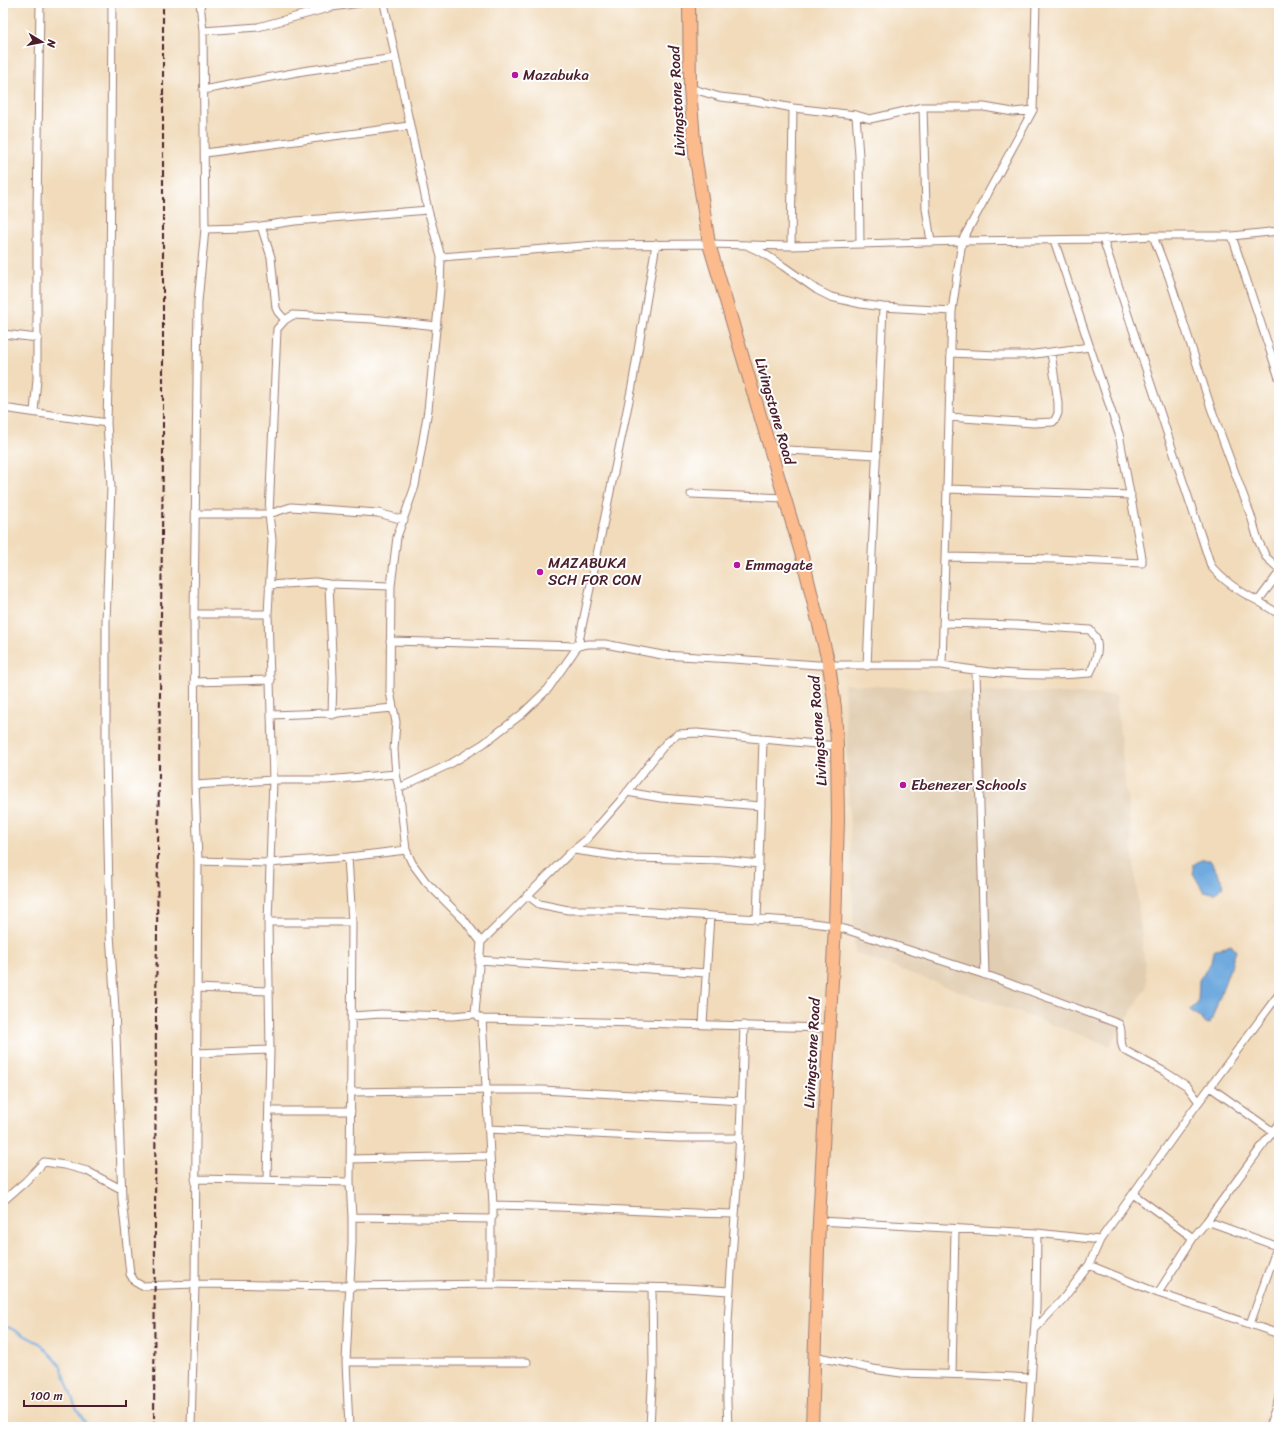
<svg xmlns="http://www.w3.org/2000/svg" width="1282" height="1430" font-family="Sriracha,sans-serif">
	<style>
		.built { fill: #e1cdb1 }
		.water { fill: #6faadf; stroke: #5c6485 }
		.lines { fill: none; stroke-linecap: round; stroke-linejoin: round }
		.stream { stroke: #6faadf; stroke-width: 2 }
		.minor-casing { stroke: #9e7d73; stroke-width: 9 }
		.trunk-casing { stroke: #9e7d73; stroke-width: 14 }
		.minor { stroke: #fff; stroke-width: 7 }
		.trunk { stroke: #fbbb8d; stroke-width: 12 }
		.rail { stroke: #4a1f2b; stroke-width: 2; stroke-dasharray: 6 3; stroke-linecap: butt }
		.poi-dot { fill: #b5179e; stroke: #fff; stroke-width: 1.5 }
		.labels { text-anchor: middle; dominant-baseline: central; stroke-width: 4; stroke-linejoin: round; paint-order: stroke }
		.poi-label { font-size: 15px; fill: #4a1f2b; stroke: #fff; text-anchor: start }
		.street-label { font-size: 15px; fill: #4a1f2b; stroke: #fff }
	</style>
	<rect width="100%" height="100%" fill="#fff"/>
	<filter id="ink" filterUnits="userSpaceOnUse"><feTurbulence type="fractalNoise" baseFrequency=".025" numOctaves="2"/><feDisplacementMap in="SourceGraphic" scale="8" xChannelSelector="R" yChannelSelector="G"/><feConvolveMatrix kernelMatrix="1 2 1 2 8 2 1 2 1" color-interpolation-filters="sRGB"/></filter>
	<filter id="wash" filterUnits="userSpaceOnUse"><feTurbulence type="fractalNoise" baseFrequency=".012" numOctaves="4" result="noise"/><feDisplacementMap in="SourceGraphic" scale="16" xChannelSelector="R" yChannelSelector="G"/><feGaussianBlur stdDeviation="0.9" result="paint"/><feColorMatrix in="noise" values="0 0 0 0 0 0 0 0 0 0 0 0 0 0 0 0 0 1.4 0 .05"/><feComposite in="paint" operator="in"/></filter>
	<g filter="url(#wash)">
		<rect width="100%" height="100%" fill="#f1dbbb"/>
		<path class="built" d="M844,684L956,690L1116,695L1147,986L1110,1046L855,953Z"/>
		<path class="water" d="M1201,860H1210L1224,885L1216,893L1204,892L1193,873V865Z
			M1231,945L1236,951L1210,1024L1206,1023L1190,1010L1198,1003L1199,980L1211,963L1213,951Z"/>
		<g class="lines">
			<path class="stream" d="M3,1329L8,1327L41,1344L61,1366L75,1406L88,1427"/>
		</g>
	</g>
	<g filter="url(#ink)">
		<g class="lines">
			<g class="minor-casing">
				<path id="minor" d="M1036,3L1033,110L962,241L1103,239L1153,236H1232L1279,231
					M203,31L258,27L332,7L360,3
					M690,88L720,97L756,101L793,108L856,115L870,119L923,107H984L1013,112L1033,110
					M203,90L303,71L395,58
					M923,107L926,208L931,242
					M856,115L859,156L860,244
					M205,153L409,126
					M261,226L295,221L428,210
					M205,229L244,228L261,226L271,257L276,308L278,312L285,320
					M1153,236L1169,277L1211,408L1251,516L1258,540L1266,557L1279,569
					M1232,236L1279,378
					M1103,239L1211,566C1224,582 1240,592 1258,601
					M746,245L763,253L783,266L817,290L831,297L861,304L883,307L952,311
					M791,246L793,108
					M3,334L38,338
					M950,353L998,355H1027L1090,347
					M3,408L107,423L111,487L106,621V757L110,934L115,1008L122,1199L130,1274L135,1282L142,1286L195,1284L350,1286L491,1284L685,1288L729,1291
					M34,412L37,379V212L40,3
					M949,417L1034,423L1053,422L1056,418L1058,413V403L1051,352
					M107,423L110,299L112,3
					M770,449L877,455
					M947,489L1131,495
					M691,494L784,498
					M196,514H269L291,507L378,513L404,520
					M945,557L1056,559L1142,563V558L1119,434L1054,240
					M1279,573L1258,601L1279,614
					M329,584L333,678L332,715
					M269,585L315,582L329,584L391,586
					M194,614H268
					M390,641L578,646L588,644H605L662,655L733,659L818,665H942L952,311L962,241L791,246L709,244L596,245L441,257
					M942,665C992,674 1040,678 1090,673C1095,664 1100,649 1096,638C1094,635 1092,633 1090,630L1016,625L943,623
					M867,666L883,307
					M976,672L985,975
					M194,682L271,680
					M271,715L327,713L332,715L338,713L393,708
					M195,785L273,780H326L396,774
					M399,788L450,764L483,744L522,714L548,689L578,646L632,386L656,244
					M627,792L661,798L761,806
					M574,850L630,858L723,860L759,864
					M348,857L352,922L350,1182L352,1217V1243L346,1362L349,1427
					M198,861L269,863L348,857L406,850
					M527,895L539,904L568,910H622L805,922L835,926L992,977L1119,1024C1124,1033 1118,1041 1124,1050L1165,1072L1187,1086L1199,1102
					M757,920L763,740
					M268,922H352
					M481,942L569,854L586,840L621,800L666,743L678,734L697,733L837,746
					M479,960L564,966L622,967L706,973
					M197,988L268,991
					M352,1016L381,1014L452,1016L475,1014L481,942L465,921L426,882L412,863L406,850L399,788L396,774L394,750L396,722L390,692L391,586L397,537L415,486L428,410L440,289L441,257L428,210L384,3
					M479,1017L482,1019L493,1205V1216L491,1219V1284
					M482,1019L829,1028
					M703,1024L710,916
					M197,1053L270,1050
					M1210,1087L1272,1131
					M351,1092L487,1090H542L742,1101
					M270,1111H351
					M488,1129L678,1138H739
					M350,1159L489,1156
					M195,1179L350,1182
					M267,1180L270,1050L268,922L273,780L268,614L272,540L269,514L277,329L285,320L293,315L372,319L437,326
					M1133,1194L1193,1238
					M3,1201L25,1182L44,1162L65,1165L87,1171L121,1189
					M493,1205C574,1206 654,1213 735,1214
					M352,1217L491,1219
					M819,1221L1037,1233L1100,1240L1187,1118L1279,994
					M1207,1221L1279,1123
					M1279,1247L1207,1221L1193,1238L1158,1293L1279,1334
					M1089,1265L1100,1240
					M1250,1324L1279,1242
					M1035,1329L1063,1299L1089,1265L1158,1293
					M814,1356L873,1369L901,1373L975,1375L1031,1378
					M346,1362H527
					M952,1374L955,1229
					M191,1427L195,1284L198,861L195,785L194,614L198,302L205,229L203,31L200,3
					M650,1427L653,1368L652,1288
					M728,1427C724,1356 730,1286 735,1216C740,1152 742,1089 744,1025
					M1028,1427L1036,1307L1037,1233
					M1269,1427L1279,1398"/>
			</g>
			<g class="trunk-casing">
				<path id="trunk" d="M689,3L690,88L695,153L709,244L802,556L829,665L835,708L837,746L838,819L835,926L819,1221L812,1427"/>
			</g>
			<use href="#minor" class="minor"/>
			<use href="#trunk" class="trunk"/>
			<path class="rail" d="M154,1427L156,1010L163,457V3"/>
		</g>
	</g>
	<g class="poi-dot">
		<circle cx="515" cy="75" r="4"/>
		<circle cx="737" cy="565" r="4"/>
		<circle cx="540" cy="572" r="4"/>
		<circle cx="903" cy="785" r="4"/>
	</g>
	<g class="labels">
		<g class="poi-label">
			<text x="523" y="75">Mazabuka</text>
			<text x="548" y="563">MAZABUKA<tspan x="548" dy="17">SCH FOR CON</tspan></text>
			<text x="745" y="565">Emmagate</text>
			<text x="911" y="785">Ebenezer Schools</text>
		</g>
		<g class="street-label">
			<text transform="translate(677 101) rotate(-93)">Livingstone Road</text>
			<text transform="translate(775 411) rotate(74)">Livingstone Road</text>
			<text transform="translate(818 731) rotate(-94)">Livingstone Road</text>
			<text transform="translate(812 1053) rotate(-87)">Livingstone Road</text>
		</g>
	</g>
	<rect width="1282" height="1430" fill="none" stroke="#fff" stroke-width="16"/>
	<g transform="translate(42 42) rotate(100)" stroke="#ffffff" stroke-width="3" paint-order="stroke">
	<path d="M0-3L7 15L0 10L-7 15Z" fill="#4a1f2b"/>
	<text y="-6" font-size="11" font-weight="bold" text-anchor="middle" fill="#4a1f2b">N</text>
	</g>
	<path d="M24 1400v6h102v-6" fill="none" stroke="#4a1f2b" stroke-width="2"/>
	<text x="30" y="1400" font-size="12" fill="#4a1f2b" stroke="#ffffff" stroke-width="3" paint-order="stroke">100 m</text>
</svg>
